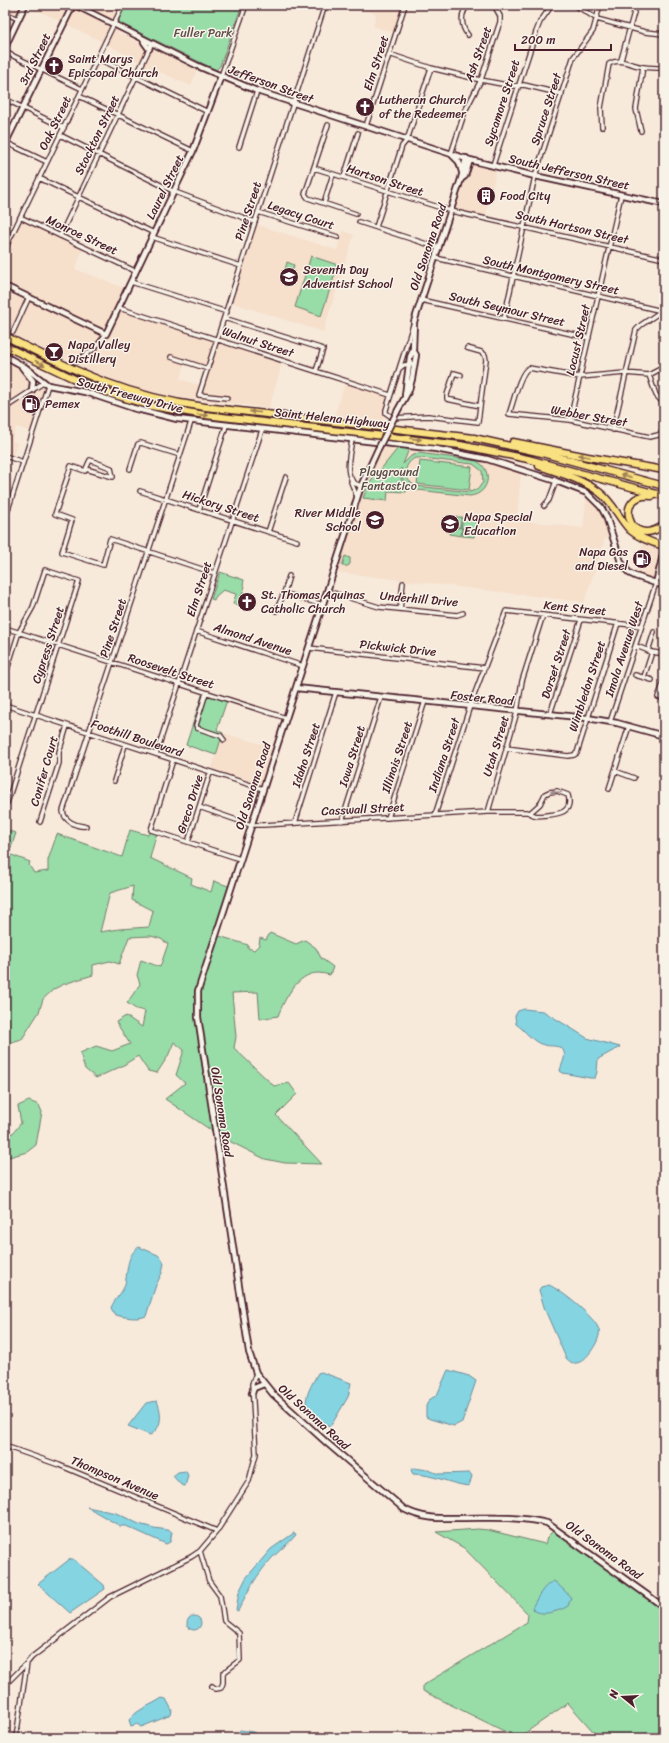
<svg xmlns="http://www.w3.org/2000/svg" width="669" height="1743" font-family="Sriracha,sans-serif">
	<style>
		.built { fill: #f6dfcb; fill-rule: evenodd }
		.green { fill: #98dca8; stroke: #717e6a; fill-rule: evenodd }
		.water { fill: #85d4e2; stroke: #6d8c99 }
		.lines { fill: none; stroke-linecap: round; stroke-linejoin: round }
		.street-casing { stroke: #4a1f2b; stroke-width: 6 }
		.secondary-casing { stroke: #4a1f2b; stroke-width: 8 }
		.highway-casing { stroke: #4a1f2b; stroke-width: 9 }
		.street { stroke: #f7f3e8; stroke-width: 3.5 }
		.secondary { stroke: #f7f3e8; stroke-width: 4.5 }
		.highway { stroke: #f9e181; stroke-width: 6 }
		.secondary-bridge-casing { stroke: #4a1f2b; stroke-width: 8; stroke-linecap: butt }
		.secondary-bridge { stroke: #f7f3e8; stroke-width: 4.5 }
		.oneway { fill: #a28056 }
		.oneway2 { fill: #a0898a }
		.labels { text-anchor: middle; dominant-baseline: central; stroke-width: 3; stroke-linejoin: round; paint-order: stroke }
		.park-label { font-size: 12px; fill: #5e4e4a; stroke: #f7f3e8 }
		.street-label { font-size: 12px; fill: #4a1f2b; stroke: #f7f3e8 }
		.poi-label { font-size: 12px; fill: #4a1f2b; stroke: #f7f3e8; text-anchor: start }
	</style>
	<rect width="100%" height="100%" fill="#f7eadb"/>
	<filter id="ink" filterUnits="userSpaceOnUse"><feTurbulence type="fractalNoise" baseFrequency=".025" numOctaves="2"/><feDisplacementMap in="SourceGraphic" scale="8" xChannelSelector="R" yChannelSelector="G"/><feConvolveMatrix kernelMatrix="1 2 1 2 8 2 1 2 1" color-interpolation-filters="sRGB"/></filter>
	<g filter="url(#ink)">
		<path class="built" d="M5,5H25L18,19L5,13Z
			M27,5H118L122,7L114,24L119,33L197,69L191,86L142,64L105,43Z
			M349,5H405L396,33L373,26L376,14Z
			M470,160L497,166L485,218L451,211Z
			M20,217L84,247L75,269L127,289L119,308L283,360L269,408L174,397L136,388L96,373L5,331V240L8,242ZM186,362L208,369L202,386L180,379Z
			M255,224L337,250L343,231L354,235L323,332L230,302Z
			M5,356L19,363L29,376L33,389L43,383L48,385L33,432L16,427L12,441L17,443L12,458L6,457L11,441L5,437Z
			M346,380L390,395L383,421L334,416Z
			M382,443L436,449L521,469L517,520L583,528L587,493L601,507L612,536L605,539L584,603L576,601L335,572L359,500L363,498L361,487Z
			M643,543L664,550L656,583L634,575Z
			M223,733L276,748L263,789L210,773Z"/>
		<path class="green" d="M126,5H242L220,66L216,70L120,23L119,19Z
			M311,256L338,265L321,316L295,307Z
			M287,262L294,265L291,276L284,274Z
			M398,448L409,449L403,464L411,456L419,453L477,461C494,471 489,494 470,496L409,489V487L402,478L401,468V479L408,488L406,492L388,491L387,501L363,498L368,485ZM415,458H421L473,464L482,471L483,482L478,489L470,492L416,486C403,480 402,465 415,458Z
			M420,461L472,467L469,490L417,484Z
			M448,516L455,517L453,527L447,526Z
			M455,517H462L460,527H454Z
			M463,517L469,519L470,518L476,519L475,529L461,528Z
			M450,527L462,528L461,536L449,534Z
			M463,528L475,530L474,537L462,536Z
			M345,556L350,558V564L348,566H342Z
			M220,572L244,580L243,585L245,586L239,605L233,604L236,594L223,590L216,596L214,600L211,599Z
			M203,692L227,700L217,730L223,733L216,755L186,745Z
			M5,830L16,833L9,854L30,862L29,865L34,873L48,871V860L57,834L122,857L130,830L148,835L151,830L157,832L150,858L192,878L191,884L211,892L214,881L231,887L216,935L248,945V948L254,950L259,945L260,938L266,940L270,933L296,944L305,940L316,948L321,958L333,967L330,975C326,974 321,973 317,973C297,974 284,1000 278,1016L260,1019L258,992L232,993L236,1037L234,1048L274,1086L289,1083L297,1094L276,1115L322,1164L285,1163L265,1159L221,1137L165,1099L185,1083L176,1075L184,1050L174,1042L168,1056L157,1073L148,1071L138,1056L122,1066L96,1078L85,1069L80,1053L96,1046L112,1051L130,1044L116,1022L126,1016L142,1027L145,1011L136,1009L127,1003L140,984L137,975L141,960L160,967L168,944L161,939L151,936L129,937L119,964L110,961L93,965V975L64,984L54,989L43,999L39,1012L22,1039L5,1044ZM133,886L132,900L153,911L149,927L119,929L100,932L110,893Z
			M29,1101L39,1105L42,1112L36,1145L27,1152L9,1157L5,1160V1135L13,1133L21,1123L18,1106Z
			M478,1529L488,1530L545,1544L547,1537L554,1530H559L664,1611V1738H599L568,1703L518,1738L423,1691V1685L527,1622L528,1614L464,1548L436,1532Z"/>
		<path class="water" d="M524,1009L543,1011L587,1038L620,1047L598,1059L597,1072L595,1078H590L563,1073L560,1071C561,1065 566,1058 564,1052C562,1044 550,1047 544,1045C533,1043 525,1030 516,1024L515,1016L518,1011Z
			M139,1247L158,1255L162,1259L164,1263L162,1273L156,1285L146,1316C137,1320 124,1317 115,1315L111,1308C114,1299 123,1293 125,1284C128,1271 126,1255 139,1247Z
			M549,1285C561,1290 596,1318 599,1330C602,1338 586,1363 576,1363C572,1364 569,1361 566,1358L545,1310L539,1290L541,1287Z
			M448,1370L469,1376L476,1381L462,1422L454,1426L430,1419L426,1417V1406L429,1400L437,1395Z
			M321,1372L351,1383L348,1397L332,1424L329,1426L307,1410C303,1398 312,1384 318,1373Z
			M157,1401C162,1413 163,1428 150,1435L128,1426L146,1403Z
			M414,1468L428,1470L439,1474L470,1473L472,1476L469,1486C450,1484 432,1474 413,1474L411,1470Z
			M664,1468V1490H658Z
			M186,1471L188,1476L185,1486L181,1485L173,1476L178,1472Z
			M87,1507L116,1513L139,1524L154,1528L168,1530L172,1532L170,1542L166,1544L126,1526H120Z
			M294,1533L296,1534L295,1536C288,1544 280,1550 272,1558C258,1573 247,1592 238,1611L236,1610L239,1592L246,1578L271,1549Z
			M70,1559H73L104,1585L105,1589L70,1613L38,1584Z
			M554,1581L564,1590L571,1598L568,1606C560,1611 539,1618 532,1608C536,1600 544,1584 554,1581Z
			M187 1623a7 7 0 1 1 14 0a7 7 0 1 1-14 0Z
			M162,1698L166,1699L172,1710L171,1715L141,1727L137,1724L131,1726L129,1720C137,1709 152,1705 162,1698Z
			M240,1730L253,1732L261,1738H238L239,1731Z"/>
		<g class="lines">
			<g class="street-casing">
				<path id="street" d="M314,5L324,8
					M575,5L597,19L645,32L664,34
					M5,13L18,19
					M468,35C461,27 459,11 470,5
					M5,52L82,89
					M389,54L431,68L481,80L512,86L524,85L562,94
					M97,58L208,112
					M621,60L636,5
					M221,76L246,5
					M79,96L193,151
					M5,99L64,128
					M328,125L305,194L308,198L356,214
					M366,126L405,5
					M602,127L601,108L609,64C621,57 632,66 644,67C651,68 657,68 664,68
					M641,131L636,109L643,67
					M60,135L175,192L255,222
					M5,142L47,162
					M239,147L257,91
					M451,154L465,111L481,80L500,22V16L494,5
					M493,165L536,32L540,22L552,5
					M314,168L451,211L664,259
					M344,177L358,133
					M39,178L154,233
					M324,203L333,174
					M258,212L338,237
					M20,217L135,271
					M359,222L439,248
					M376,227L402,146L407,140L431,68
					M60,236L152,43
					M152,237L241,266
					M5,249L123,5
					M436,258L662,311
					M131,282L227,312
					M421,300L589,338
					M119,308L390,395
					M224,318L323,349L316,371
					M504,319L535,176L573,58L593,31L600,5
					M413,325L386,410V413L393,418L428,416L478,422L486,360L485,355L481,352L467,348
					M13,332L29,297
					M171,357L208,369
					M75,362L95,348L106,334
					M664,367L649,375L625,373L580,377L529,368C520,371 513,404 509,414L570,420L650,437L658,435L664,432
					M399,369L404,365L412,364
					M461,375L454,373L447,395V399L480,406
					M649,375L656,395L664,404
					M227,398L199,395L325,5
					M5,408L43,383
					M570,420L621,195
					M613,430L636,330L641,325L663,310
					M352,440C350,454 341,481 361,486
					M5,456L23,462
					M86,469L113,477L111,468L90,460L85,471L71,466L55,514L72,520L62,552L103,565L110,539L214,573
					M130,469L138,444L141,443L180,455
					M351,482L357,497
					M140,491L297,541
					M544,506L549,500L556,481
					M199,510L226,426
					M5,519L48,385
					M268,532L286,477
					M289,576L284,593L323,605
					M327,591L379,607L457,615L463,613
					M400,609L403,583
					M276,611L284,593
					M5,628L286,718
					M196,631L303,666
					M636,646L652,652L664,654
					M309,648L485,668
					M648,651L654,632
					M635,675L652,680
					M5,676L19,632L33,607L45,570L79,581L7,803H5
					M644,677L652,652
					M664,682L658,697L664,699
					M206,693L196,725L197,728L221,736L224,740
					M5,705L263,789
					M550,714L581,620
					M610,722L656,583
					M506,748L568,756L574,755L577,753L618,623
					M156,754L262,430
					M173,760L151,830L240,859
					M615,771L634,778
					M114,781L125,745
					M609,789L629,726
					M199,807L251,825H263L488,812H526C530,812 531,814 534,815C538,817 544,815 547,815C560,814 573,812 568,795L557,791L549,792L545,794L540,804L531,812
					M488,812L517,712L522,681L543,615
					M435,815L470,706L506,611L641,626
					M388,818L425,701
					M342,821L381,697
					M40,822L59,763V752L67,726
					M295,823L336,692
					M86,826C77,827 64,821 63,811L191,422
					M188,842L210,773
					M5,1446L59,1465L217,1531
					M200,1551L209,1581L220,1596L224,1621L239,1633L240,1660L223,1673V1683L221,1688L216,1689L212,1686
					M5,1685L27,1663
					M16,1738L27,1663L32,1657L110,1597L191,1557L200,1551L217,1531L249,1481L256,1454L252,1384L256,1373"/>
			</g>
			<g class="secondary-casing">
				<path id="secondary" d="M75,5L198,66L257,91L470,160L535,176L664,204
					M144,42L149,49
					M5,47L25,5
					M5,144L73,5
					M452,155L459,162L462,172
					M461,179L465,176L470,160
					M5,286L106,334L193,151L221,76
					M5,356L25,367L48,385L85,392L133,408L177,419L436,449L487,459L556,481L587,493L601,507L606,516L621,562L629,573L635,576L664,586
					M22,367L33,381L32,390
					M405,395L410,357L413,350
					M398,410L409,390L412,379L416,355L413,350L414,322L461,179L466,158
					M378,449L361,486L198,991V1017L249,1352L256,1373L273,1394L327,1443L404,1509C424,1520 443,1518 464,1518C492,1518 520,1516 547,1523L664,1607
					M656,583L664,551
					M296,688L587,718L617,723L664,736
					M252,1393L254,1388L264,1384"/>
			</g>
			<g class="highway-casing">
				<path id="highway" d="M5,336C74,371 128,397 205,407L474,438L542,453L664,486
					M5,346L85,384L111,394L151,406L205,415L460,445L528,459L664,496
					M513,442L588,457L664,470
					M539,466C559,473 582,479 599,492C613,502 619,519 630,530C639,538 653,543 664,546
					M652,496C613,491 627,552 664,525"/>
			</g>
			<use href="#street" class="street"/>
			<use href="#secondary" class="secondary"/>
			<use href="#highway" class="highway"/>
			<g class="secondary-bridge-casing">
				<path id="secondary-bridge" d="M378,449L398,410"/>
			</g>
			<use href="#secondary-bridge" class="secondary-bridge"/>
		</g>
		<defs><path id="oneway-solid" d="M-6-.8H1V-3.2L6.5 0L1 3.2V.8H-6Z"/></defs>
		<g class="oneway">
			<use href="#oneway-solid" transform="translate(40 363) rotate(27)"/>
			<use href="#oneway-solid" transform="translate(255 412) rotate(-174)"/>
			<use href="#oneway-solid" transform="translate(203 415) rotate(7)"/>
			<use href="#oneway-solid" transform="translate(416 439) rotate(7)"/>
			<use href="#oneway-solid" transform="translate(584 456) rotate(-168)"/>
			<use href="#oneway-solid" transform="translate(626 476) rotate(-165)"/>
		</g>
		<use class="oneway2" href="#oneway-solid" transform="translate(556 792) rotate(-178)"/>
	</g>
	<defs>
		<g id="church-disc" transform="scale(1)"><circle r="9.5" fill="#4a1f2b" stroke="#f7f3e8"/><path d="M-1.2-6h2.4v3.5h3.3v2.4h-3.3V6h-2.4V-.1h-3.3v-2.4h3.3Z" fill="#fff"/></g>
		<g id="building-disc" transform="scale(1)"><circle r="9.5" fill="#4a1f2b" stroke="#f7f3e8"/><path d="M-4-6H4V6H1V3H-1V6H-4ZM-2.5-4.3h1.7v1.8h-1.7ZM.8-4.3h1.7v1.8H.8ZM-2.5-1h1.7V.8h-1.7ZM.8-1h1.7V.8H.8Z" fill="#fff"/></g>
		<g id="school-disc" transform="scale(1)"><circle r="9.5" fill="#4a1f2b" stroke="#f7f3e8"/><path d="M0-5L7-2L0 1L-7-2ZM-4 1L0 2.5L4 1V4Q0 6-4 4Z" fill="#fff"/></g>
		<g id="bar-disc" transform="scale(1)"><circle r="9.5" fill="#4a1f2b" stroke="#f7f3e8"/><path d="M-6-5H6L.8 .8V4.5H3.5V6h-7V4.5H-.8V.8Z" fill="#fff"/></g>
		<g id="fuel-disc" transform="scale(1)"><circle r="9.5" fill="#4a1f2b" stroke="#f7f3e8"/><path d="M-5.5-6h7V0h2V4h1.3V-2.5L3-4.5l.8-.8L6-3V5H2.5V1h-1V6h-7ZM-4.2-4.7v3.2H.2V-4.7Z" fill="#fff"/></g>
	</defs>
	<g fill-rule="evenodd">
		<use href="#church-disc" x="54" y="66"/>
		<use href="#church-disc" x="365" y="107"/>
		<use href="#building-disc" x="486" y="196"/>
		<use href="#school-disc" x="289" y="277"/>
		<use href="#bar-disc" x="54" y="352"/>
		<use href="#fuel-disc" x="31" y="404"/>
		<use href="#school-disc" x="375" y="520"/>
		<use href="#school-disc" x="450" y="524"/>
		<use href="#fuel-disc" x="642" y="559"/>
		<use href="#church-disc" x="247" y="602"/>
	</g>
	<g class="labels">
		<g class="park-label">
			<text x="203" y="33">Fuller Park</text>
			<text x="389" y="472">Playground<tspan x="389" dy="14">Fantastico</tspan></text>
		</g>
		<g class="street-label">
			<text transform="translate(478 54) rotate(-70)">Ash Street</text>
			<text transform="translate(35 59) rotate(-64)">3rd Street</text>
			<text transform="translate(376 63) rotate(-72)">Elm Street</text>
			<text transform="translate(271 84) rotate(20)">Jefferson Street</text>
			<text transform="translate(502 103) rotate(-72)">Sycamore Street</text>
			<text transform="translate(546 109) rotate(-72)">Spruce Street</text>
			<text transform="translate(55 123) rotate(-64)">Oak Street</text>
			<text transform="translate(97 135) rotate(-64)">Stockton Street</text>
			<text transform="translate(569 172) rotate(13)">South Jefferson Street</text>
			<text transform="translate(385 180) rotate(18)">Hartson Street</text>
			<text transform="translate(165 187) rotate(-64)">Laurel Street</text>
			<text transform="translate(248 211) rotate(-72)">Pine Street</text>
			<text transform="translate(301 215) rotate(18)">Legacy Court</text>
			<text transform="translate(572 227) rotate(13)">South Hartson Street</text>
			<text transform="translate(82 235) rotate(25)">Monroe Street</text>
			<text transform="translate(428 247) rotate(-71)">Old Sonoma Road</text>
			<text transform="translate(551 275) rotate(13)">South Montgomery Street</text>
			<text transform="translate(507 309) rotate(13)">South Seymour Street</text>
			<text transform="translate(578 340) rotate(-77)">Locust Street</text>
			<text transform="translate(258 342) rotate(18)">Walnut Street</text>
			<text transform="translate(130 395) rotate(15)">South Freeway Drive</text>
			<text transform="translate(589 416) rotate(10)">Webber Street</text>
			<text transform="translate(332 418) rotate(6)">Saint Helena Highway</text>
			<text transform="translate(221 506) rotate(18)">Hickory Street</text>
			<text transform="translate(199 589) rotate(-72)">Elm Street</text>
			<text transform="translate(419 599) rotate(5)">Underhill Drive</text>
			<text transform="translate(575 608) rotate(6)">Kent Street</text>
			<text transform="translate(113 628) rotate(-72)">Pine Street</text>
			<text transform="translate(253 639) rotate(18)">Almond Avenue</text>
			<text transform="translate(48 645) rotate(-72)">Cypress Street</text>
			<text transform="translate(398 648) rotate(6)">Pickwick Drive</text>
			<text transform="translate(624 649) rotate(-72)">Imola Avenue West</text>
			<text transform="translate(556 664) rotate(-72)">Dorset Street</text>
			<text transform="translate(171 671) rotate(18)">Roosevelt Street</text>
			<text transform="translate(587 686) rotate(-72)">Wimbledon Street</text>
			<text transform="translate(482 698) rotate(6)">Foster Road</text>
			<text transform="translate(137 738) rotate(18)">Foothill Boulevard</text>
			<text transform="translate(496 746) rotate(-73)">Utah Street</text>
			<text transform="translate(306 755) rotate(-72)">Idaho Street</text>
			<text transform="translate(444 755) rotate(-72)">Indiana Street</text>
			<text transform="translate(352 756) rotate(-73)">Iowa Street</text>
			<text transform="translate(397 757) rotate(-72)">Illinois Street</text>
			<text transform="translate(44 771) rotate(-74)">Conifer Court</text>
			<text transform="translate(253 786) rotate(-72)">Old Sonoma Road</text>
			<text transform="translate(190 804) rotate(-72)">Greco Drive</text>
			<text transform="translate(363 809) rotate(-3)">Casswall Street</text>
			<text transform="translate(222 1112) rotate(81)">Old Sonoma Road</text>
			<text transform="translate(314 1417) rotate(42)">Old Sonoma Road</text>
			<text transform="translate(115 1478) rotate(23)">Thompson Avenue</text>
			<text transform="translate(604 1550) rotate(36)">Old Sonoma Road</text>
		</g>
		<g class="poi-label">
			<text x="68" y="59">Saint Marys<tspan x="68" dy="14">Episcopal Church</tspan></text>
			<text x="379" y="100">Lutheran Church<tspan x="379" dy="14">of the Redeemer</tspan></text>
			<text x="500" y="196">Food City</text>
			<text x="303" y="270">Seventh Day<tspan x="303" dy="14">Adventist School</tspan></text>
			<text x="68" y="345">Napa Valley<tspan x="68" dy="14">Distillery</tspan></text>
			<text x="45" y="404">Pemex</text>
			<text x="361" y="513" text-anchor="end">River Middle<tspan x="361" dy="14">School</tspan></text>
			<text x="464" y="517">Napa Special<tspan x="464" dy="14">Education</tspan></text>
			<text x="628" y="552" text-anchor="end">Napa Gas<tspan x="628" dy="14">and Diesel</tspan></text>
			<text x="261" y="595">St. Thomas Aquinas<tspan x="261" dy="14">Catholic Church</tspan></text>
		</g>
	</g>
	<rect width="669" height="1743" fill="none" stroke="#f7f3e8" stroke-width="20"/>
	<rect x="10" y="10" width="649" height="1723" fill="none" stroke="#4a1f2b" stroke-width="1.5" filter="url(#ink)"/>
	<g transform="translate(623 1697) rotate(288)" stroke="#f7f3e8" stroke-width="3" paint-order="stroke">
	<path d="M0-3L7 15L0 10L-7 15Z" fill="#4a1f2b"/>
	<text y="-6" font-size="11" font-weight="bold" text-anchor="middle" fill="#4a1f2b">N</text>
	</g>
	<path d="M515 44v6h96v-6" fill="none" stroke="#4a1f2b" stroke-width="2"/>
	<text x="521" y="44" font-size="12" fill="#4a1f2b" stroke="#f7f3e8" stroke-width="3" paint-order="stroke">200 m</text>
</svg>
